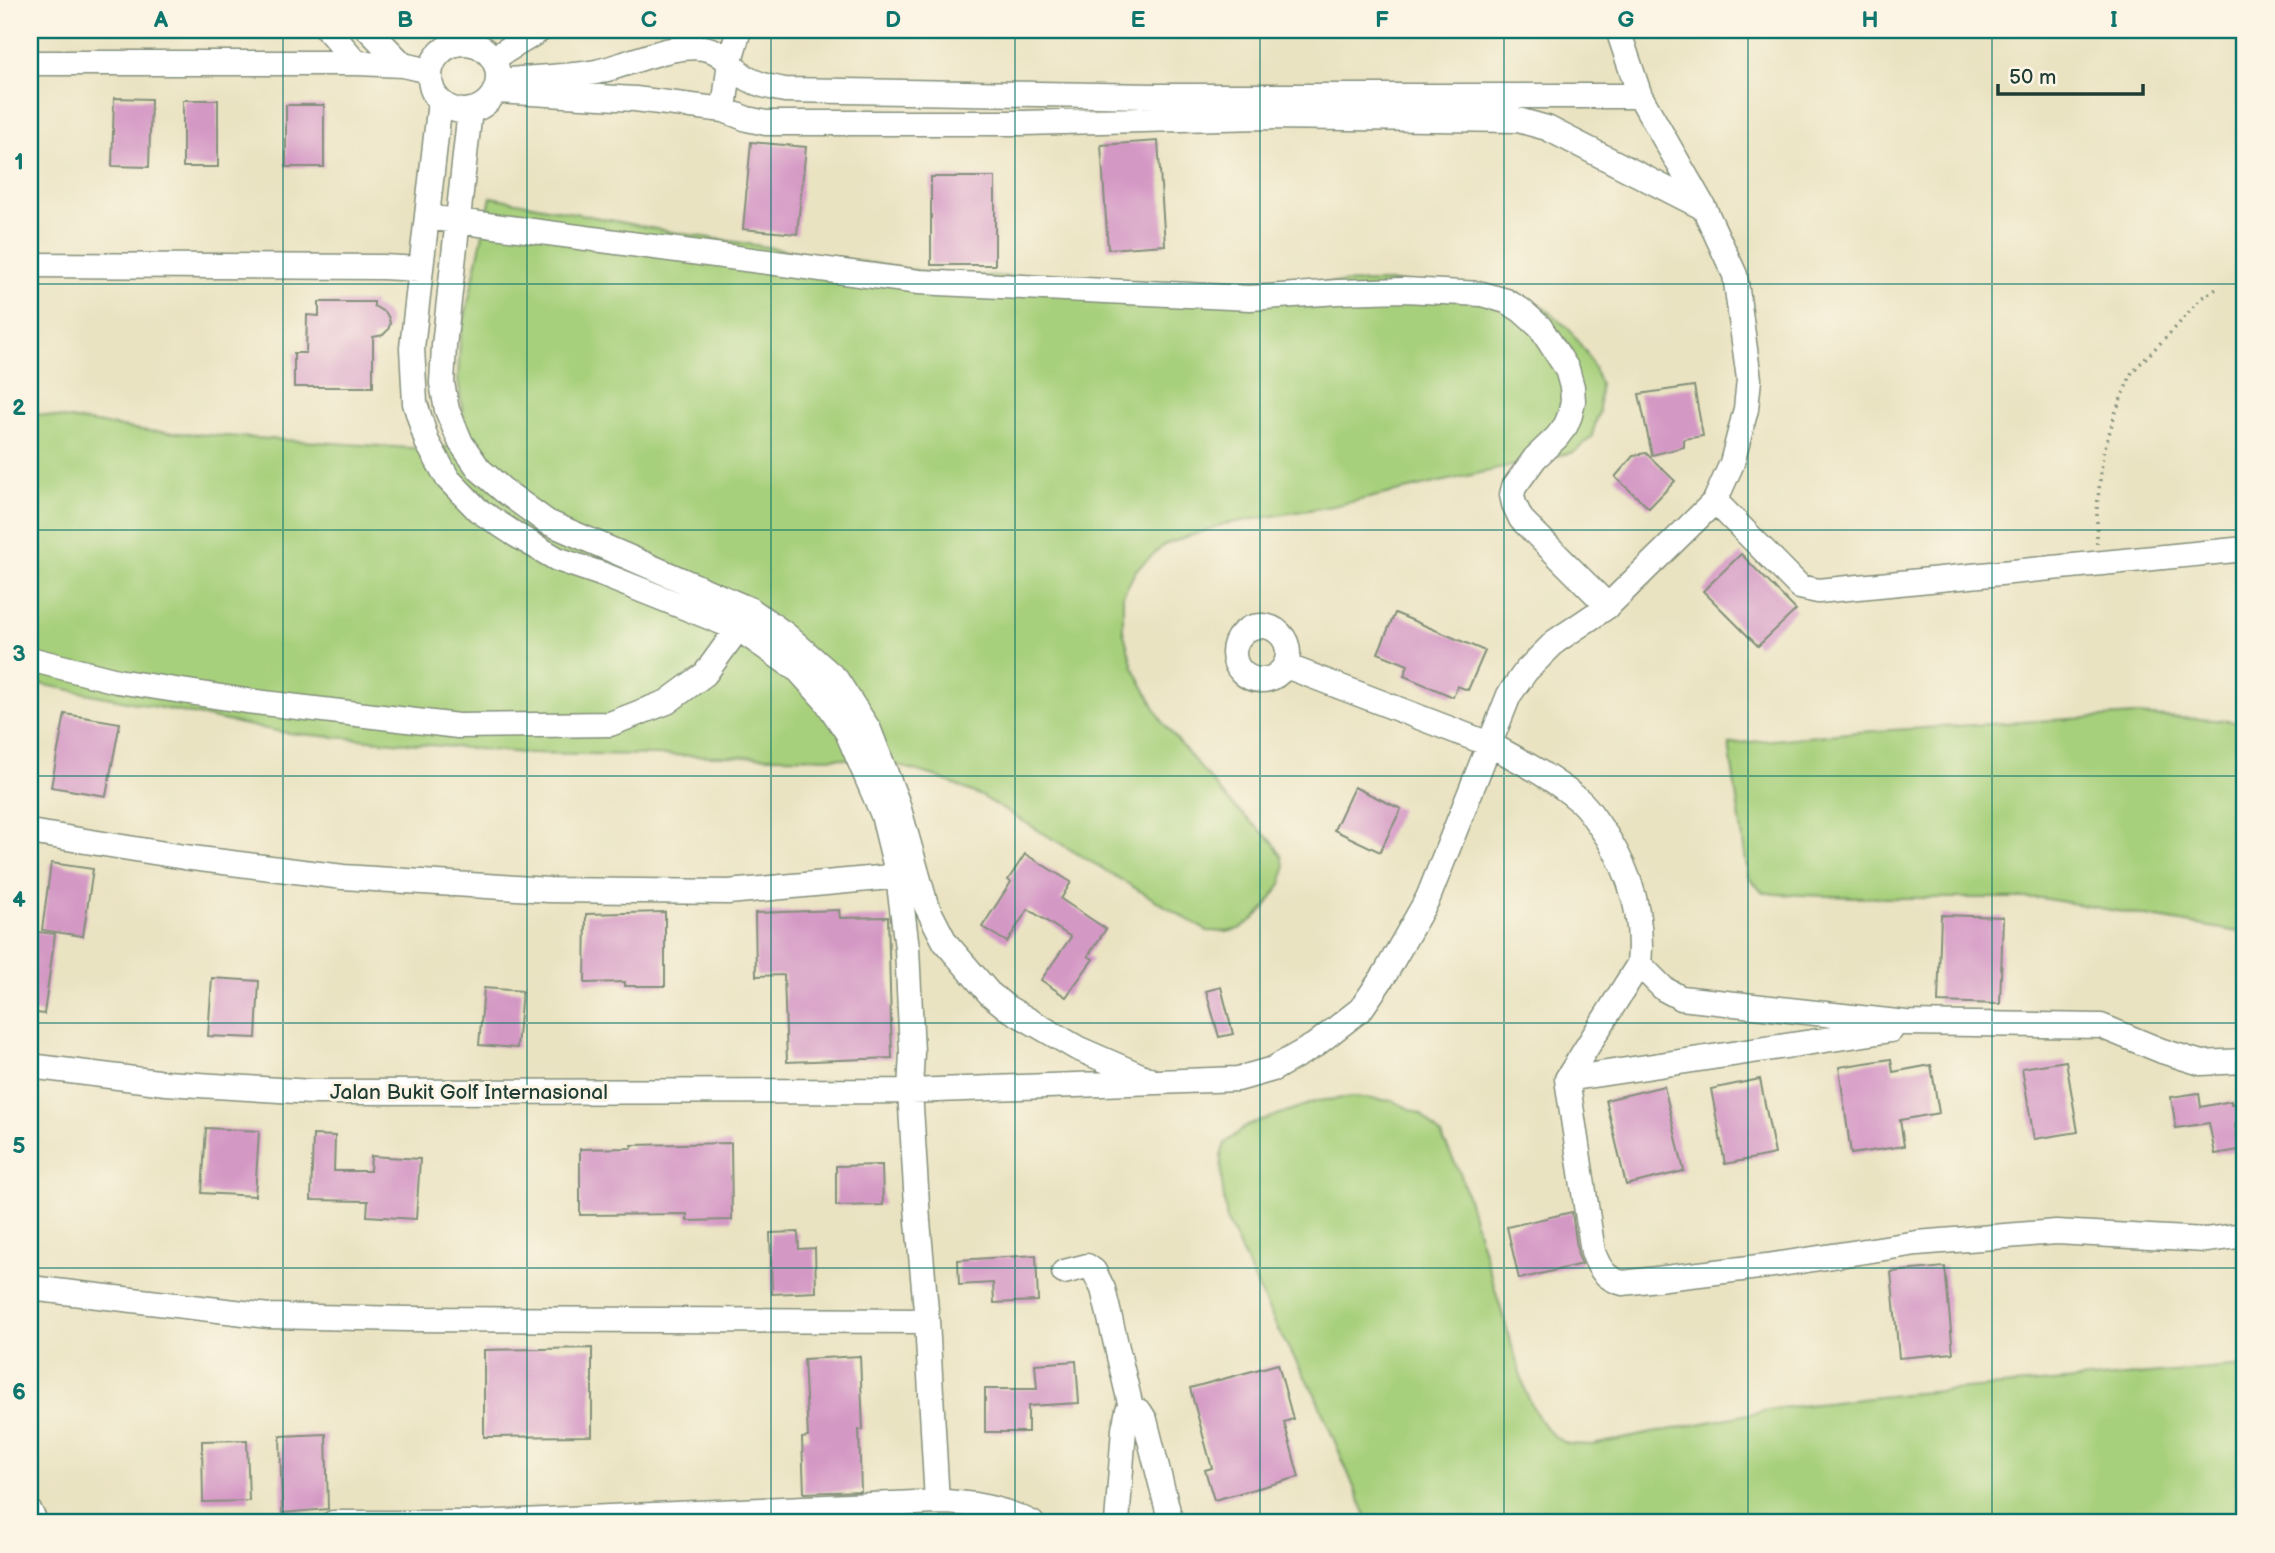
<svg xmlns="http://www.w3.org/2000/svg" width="2275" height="1553" font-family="'Balsamiq Sans',sans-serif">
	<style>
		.green { fill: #a7d07c; stroke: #638658; stroke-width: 2 }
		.building { fill: #d498c5 }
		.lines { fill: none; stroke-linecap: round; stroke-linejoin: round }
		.minor-casing { stroke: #84907b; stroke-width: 27 }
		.path { stroke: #84907b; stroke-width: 3.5; stroke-dasharray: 2 5; stroke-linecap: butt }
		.minor { stroke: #fff; stroke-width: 24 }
		.grid { fill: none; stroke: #0f766e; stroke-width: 2; stroke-opacity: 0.55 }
		.labels { text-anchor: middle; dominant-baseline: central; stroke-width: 6; stroke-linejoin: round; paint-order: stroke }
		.street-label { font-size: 21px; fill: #1f3d34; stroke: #fcf5e5 }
		.neatline { fill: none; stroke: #0f766e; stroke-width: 2.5 }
		.grid-label { font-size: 23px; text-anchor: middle; font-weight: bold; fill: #0f766e }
	</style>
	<rect width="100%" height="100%" fill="#fcf5e5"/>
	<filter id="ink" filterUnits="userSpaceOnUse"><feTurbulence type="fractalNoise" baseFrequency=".0143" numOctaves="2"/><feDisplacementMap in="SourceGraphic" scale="14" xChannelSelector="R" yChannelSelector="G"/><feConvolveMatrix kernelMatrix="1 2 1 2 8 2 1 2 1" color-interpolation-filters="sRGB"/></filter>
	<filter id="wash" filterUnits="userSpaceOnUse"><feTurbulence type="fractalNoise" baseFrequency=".00686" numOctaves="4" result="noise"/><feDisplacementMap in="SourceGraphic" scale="28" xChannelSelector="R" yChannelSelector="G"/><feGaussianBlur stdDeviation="1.57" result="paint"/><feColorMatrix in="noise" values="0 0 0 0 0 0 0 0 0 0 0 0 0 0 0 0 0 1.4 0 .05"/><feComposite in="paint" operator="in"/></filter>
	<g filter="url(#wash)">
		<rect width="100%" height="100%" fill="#eae3c2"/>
		<path class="green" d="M491,197L672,232L931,273L1180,285L1391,282L1516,293L1543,307L1568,328L1586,352L1594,368L1600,384L1599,412L1591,438L1574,452L1333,506L1224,524L1164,545L1136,570L1123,595V630L1133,667L1163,723L1230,803L1273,842L1282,857L1285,867L1282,882L1266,907L1254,919L1239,929L1227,932L1207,931L981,796L935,776L896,765L840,758L524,753L287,733L30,682V413L148,431L426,449L443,448L455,444L465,426L458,380L460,340Z
			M2135,715L2245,722V933L2041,898H1884L1775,894L1762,892L1748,876L1729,744L1859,732Z
			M1353,1097L1393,1101L1421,1114L1441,1135L1461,1175L1526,1393C1536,1413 1545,1437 1569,1444C1576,1445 1585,1444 1592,1445L1779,1408L1906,1394L2245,1366V1523H1369L1315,1394L1279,1332L1227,1221L1222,1184L1221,1156L1225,1143L1248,1125L1317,1101Z"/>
		<g id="blocks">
			<path class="building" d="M114,98L151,99L149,167L112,166Z
				M183,100H218V167H183Z
				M286,105H324V167H286Z
				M1158,141L1165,245L1108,249L1101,145Z
				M751,142L806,147L797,234L743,229Z
				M931,177H995V265H931Z
				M319,302H374V306L386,313L389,318L390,324L388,330L383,335L373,337V387H294V353H306L307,315L319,316Z
				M1694,386L1703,436L1684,439V447L1652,455L1639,394Z
				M1646,453L1675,481L1649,508L1615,477L1634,455Z
				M1741,554L1796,610L1758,646L1703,591Z
				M1395,613L1485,651L1468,690L1457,686L1453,697L1404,676L1408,665L1378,653Z
				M65,714L120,723L106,796L51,787Z
				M1354,787L1401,809L1380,852L1334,830Z
				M1025,854L1071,882L1061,899L1106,929L1088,956L1093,959L1066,997L1041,980L1071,937L1028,909L1007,942L982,927L1011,882L1008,880Z
				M51,863L93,869L83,936L42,930Z
				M839,910L840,918L888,917L892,1058L787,1062L784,975L756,976L755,913Z
				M665,912V986H625V982L585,983L586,914Z
				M1941,915L2003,917L2000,1004L1938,1002Z
				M30,931L55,934L44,1014L30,1012Z
				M212,978L259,981L256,1038L208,1036Z
				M1221,987L1233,1034L1219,1037L1206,991Z
				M484,988L522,991L517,1048L479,1045Z
				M1891,1059L1893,1072L1931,1065L1939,1113L1900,1120L1904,1146L1851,1154L1839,1067Z
				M2066,1061L2078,1132L2034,1139L2022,1068Z
				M1760,1079L1775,1154L1725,1164L1711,1089Z
				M1664,1086L1684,1171L1626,1185L1606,1100Z
				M2199,1093L2201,1107L2231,1101V1104L2245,1102V1123L2235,1125L2239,1150L2215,1154L2209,1123L2176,1128L2171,1097Z
				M206,1128L259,1131L255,1196L202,1193Z
				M313,1135L335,1136L334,1171H370L371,1156L420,1159L416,1219L367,1216L368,1201L311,1200Z
				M731,1143L732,1220L687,1221V1214L580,1215V1149L632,1148V1145Z
				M882,1165L883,1205L836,1206V1166Z
				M1572,1212L1578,1255L1582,1264L1519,1279L1507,1227Z
				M798,1232L799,1249L815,1248L816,1292L772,1294L770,1233Z
				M1036,1255L1038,1301L994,1303L993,1283L959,1285L958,1260Z
				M1945,1267L1953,1353L1899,1358L1891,1272Z
				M592,1348V1436L484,1437V1350Z
				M860,1356L863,1430H859L861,1491L804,1493L802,1438L808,1437L804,1359Z
				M1076,1361L1079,1403L1028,1406V1432H985V1389H1037L1035,1364Z
				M1278,1364L1293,1419L1284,1422L1299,1477L1214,1500L1205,1470L1212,1468L1190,1388Z
				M326,1434L328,1509L282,1513L280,1436Z
				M247,1440L249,1501L203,1502L202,1441Z"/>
		</g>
	</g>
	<g filter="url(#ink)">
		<use href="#blocks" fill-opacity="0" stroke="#84907b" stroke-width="2"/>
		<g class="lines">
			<g class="minor-casing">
				<path id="minor" d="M328,30L357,63
					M369,30L403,65
					M430 77a34 34 0 1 1 68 0a34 34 0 1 1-68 0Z
					M494,58L540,30
					M30,63H357L403,65L430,71
					M510,80C538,77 568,77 596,72C630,65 679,39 711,50C724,54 731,65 740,73C753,84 769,87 785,90L1155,96H1640
					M496,91L635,99L724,110L747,119L766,123H1023L1261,117L1518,120L1547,128L1704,208
					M440,101L412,348L415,403L427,442L448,479L478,510L516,535L557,559L601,574L739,629L799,671L826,701L847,732L883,815L898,876L907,948L912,1052L910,1091L918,1221L927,1321L937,1502C969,1502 1004,1509 1032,1523
					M470,110L444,346L442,383L447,410L461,443L479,469L503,490L547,522L751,610L785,634L836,679L869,730L897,802L926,905L945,942L989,993L1006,1007L1077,1048L1148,1079
					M724,110L730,60L739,30
					M427,217L919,282L1250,298L1338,292L1405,290L1482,294L1506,301L1521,310L1540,327L1567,369L1572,387L1573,401L1570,415L1566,425L1557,437L1535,458L1514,487L1512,495L1514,504L1521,519L1608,606
					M30,265L382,267L421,269
					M1715,501L1800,587L1818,591L2245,549
					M1234 653a27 27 0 1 1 54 0a27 27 0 1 1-54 0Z
					M30,659L117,681L247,701L458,726L610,724L667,702L705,674L747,616
					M1286,666L1489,744C1521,761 1553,778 1580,801C1587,807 1592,815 1597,822C1628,864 1644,912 1639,964L1567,1079L1593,1252C1599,1268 1605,1279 1623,1283L1767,1266L1917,1243L2056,1232L2206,1240L2245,1235
					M30,832L184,857L343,877L549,890L728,892L912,875
					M1639,964L1664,989L1681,998L1906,1023L2101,1026L2162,1051L2201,1063L2245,1061
					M30,1066L166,1083L312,1092L910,1091L1238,1079L1273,1069L1315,1045L1361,1009L1385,974L1428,898L1509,695L1526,671L1556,641L1608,606L1715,501L1732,463L1746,409L1749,379L1735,275L1704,208L1640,96L1618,30
					M1567,1079L1891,1030
					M1064,1272L1087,1266L1094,1271L1103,1289L1131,1407
					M30,1288L269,1316L407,1319L927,1321
					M30,1512L36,1523
					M333,1523H478L937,1502
					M1117,1523L1124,1429L1128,1410L1131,1407L1140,1412L1145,1420L1171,1523"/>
			</g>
			<path class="path" d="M2097,544V507L2103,454L2116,411L2132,372L2176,327L2201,298L2218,288"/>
			<use href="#minor" class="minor"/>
		</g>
	</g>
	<path class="grid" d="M283,30V1523M527,30V1523M771,30V1523M1015,30V1523M1260,30V1523M1504,30V1523M1748,30V1523M1992,30V1523M30,284H2245M30,530H2245M30,776H2245M30,1023H2245M30,1268H2245"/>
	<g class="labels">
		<g class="street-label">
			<text x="469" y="1092">Jalan Bukit Golf Internasional</text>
		</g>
	</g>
	<rect width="2275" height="1553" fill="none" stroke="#fcf5e5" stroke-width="77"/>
	<path d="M1998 84v10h145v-10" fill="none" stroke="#1f3d34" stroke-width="3.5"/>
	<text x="2009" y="84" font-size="21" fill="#1f3d34" stroke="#fcf5e5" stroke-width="5" paint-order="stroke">50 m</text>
	<rect x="38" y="38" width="2198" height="1476" class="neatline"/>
	<g class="grid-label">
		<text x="161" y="27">A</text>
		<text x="405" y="27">B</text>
		<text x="649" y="27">C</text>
		<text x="893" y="27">D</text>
		<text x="1138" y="27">E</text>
		<text x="1382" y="27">F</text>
		<text x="1626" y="27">G</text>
		<text x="1870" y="27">H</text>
		<text x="2114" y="27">I</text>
		<text x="19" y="169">1</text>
		<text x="19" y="415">2</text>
		<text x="19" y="661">3</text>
		<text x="19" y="907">4</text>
		<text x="19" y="1153">5</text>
		<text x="19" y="1399">6</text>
	</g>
</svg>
